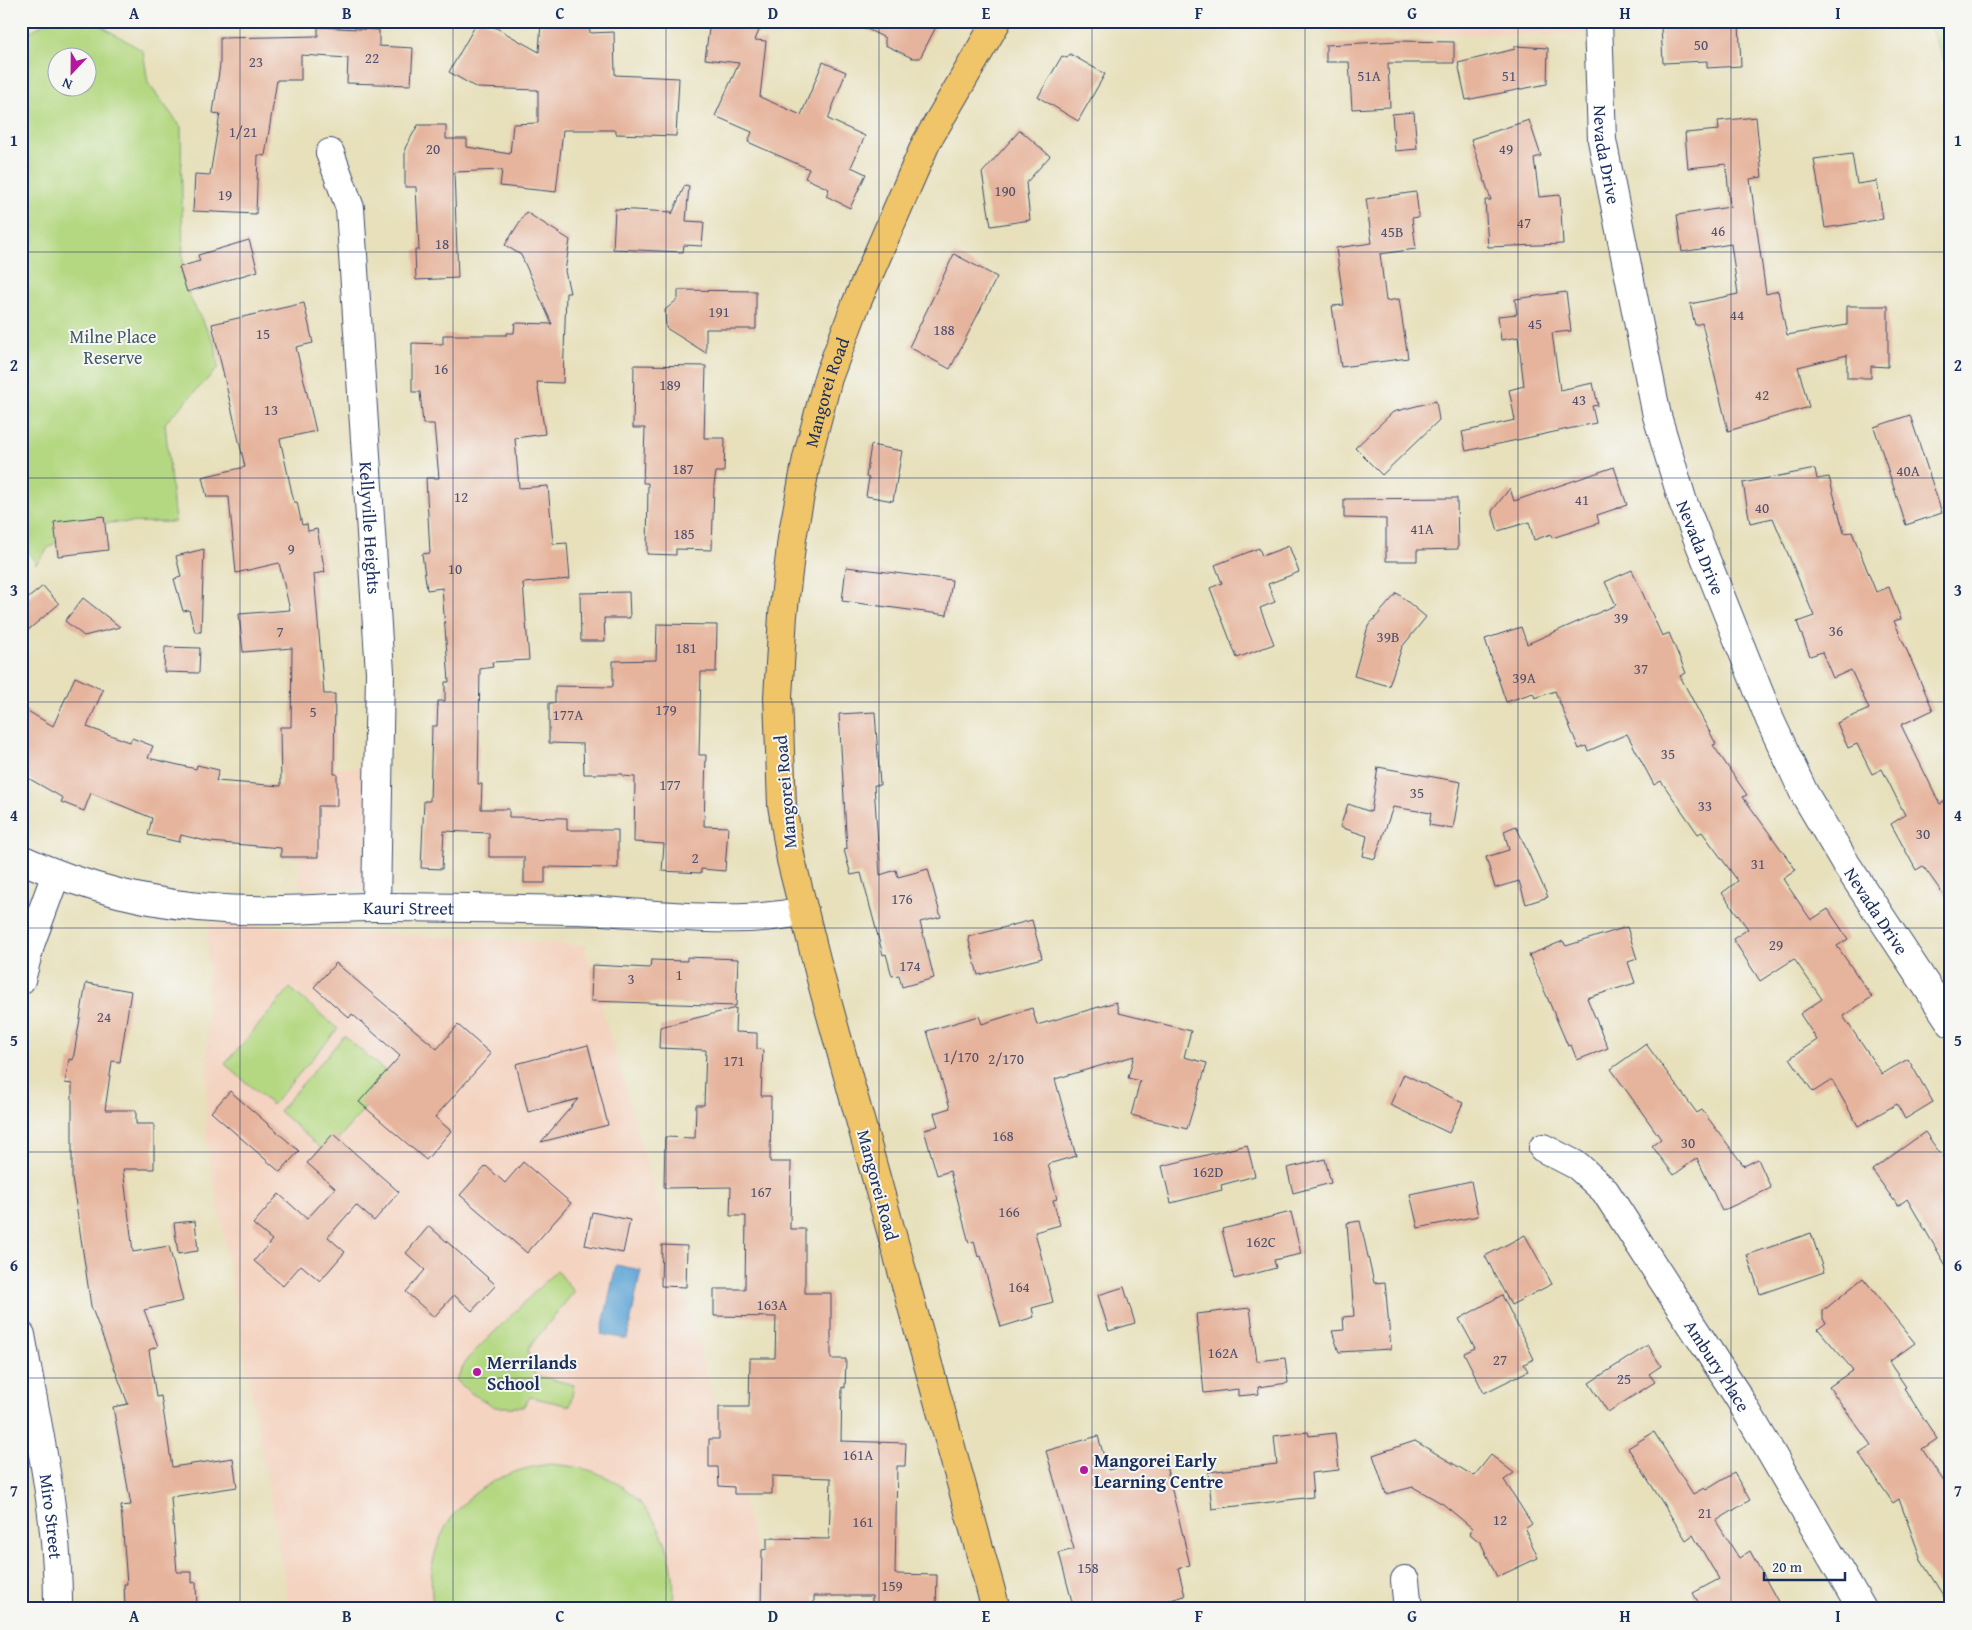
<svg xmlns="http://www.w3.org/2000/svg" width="1972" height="1630" font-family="'Gentium Book Plus',serif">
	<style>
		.built { fill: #f4d3c0 }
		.green { fill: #b4d881; stroke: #688470; fill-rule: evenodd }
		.water { fill: #5fa5d5; stroke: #3d6a9a }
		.building { fill: #e6b49c }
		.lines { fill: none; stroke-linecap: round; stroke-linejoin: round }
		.minor-casing { stroke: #3a4a6c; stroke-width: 30 }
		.major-casing { stroke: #3a4a6c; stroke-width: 30 }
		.minor { stroke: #fff; stroke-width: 28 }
		.major { stroke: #f0c469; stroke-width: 28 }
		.grid { fill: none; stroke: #1b2f5e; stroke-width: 1; stroke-opacity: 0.55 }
		.poi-dot { fill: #b5179e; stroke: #f6f6f2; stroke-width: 2 }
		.labels { text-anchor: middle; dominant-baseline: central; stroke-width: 4; stroke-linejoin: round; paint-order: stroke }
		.number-label { font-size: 15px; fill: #4e506e }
		.street-label { font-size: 18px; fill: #1b2f5e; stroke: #f6f6f2 }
		.park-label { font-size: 18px; fill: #415967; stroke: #f6f6f2 }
		.poi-label { font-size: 18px; font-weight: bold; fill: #1b2f5e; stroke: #f6f6f2; text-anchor: start }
		.neatline { fill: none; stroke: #1b2f5e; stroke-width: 2 }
		.grid-label { font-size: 16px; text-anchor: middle; font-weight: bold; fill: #1b2f5e }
	</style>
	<rect width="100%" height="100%" fill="#f6f6f2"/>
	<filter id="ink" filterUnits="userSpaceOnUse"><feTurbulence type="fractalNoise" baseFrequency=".02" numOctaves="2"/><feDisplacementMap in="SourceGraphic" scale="10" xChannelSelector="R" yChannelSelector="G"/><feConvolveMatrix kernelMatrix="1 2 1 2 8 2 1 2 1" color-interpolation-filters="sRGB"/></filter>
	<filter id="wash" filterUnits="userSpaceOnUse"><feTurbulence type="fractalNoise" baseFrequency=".0096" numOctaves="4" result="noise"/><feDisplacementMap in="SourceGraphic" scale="20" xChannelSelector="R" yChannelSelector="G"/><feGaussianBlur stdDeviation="1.12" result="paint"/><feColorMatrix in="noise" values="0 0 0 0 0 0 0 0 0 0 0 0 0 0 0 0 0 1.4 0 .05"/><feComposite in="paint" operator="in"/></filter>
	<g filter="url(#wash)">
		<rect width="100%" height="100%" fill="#e7e0bb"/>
		<path class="built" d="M1337,21H1577V35L1340,34Z
			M301,767L380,768L378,889L300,888Z
			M208,924L584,945L774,1609H290L206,1136Z"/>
		<path class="green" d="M50,21H93L143,51L148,83L181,127L183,276L191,300L215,344L218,368L165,423L175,522L88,523L49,547L36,564L21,541V36ZM58,58H88V88H58Z
			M1927,21H1951V76Z
			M290,988L338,1029L272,1105L225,1064Z
			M344,1036L392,1077L326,1153L279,1111Z
			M557,1270L574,1292L529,1347L528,1354L535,1375L574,1385L570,1406L530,1397L523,1407H495L471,1393L456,1380L468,1358Z
			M552,1464C567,1466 583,1467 597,1473C652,1495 681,1552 672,1609H434C418,1529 476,1471 552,1464Z"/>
		<path class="water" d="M616,1265L641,1270L627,1339L601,1334Z"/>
		<g id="blocks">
			<path class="building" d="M478,21H484L539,52L541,22H589L590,33L614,32L615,75L679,78L676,136L616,134V130H563L556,192L500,186L502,170L454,172L458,278L416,280L415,250H419L416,187H405V148L418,125H446V139H467V147L510,154L513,124L538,123V90L477,88L449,72Z
				M710,21H763L755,40L766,41L760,97L801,115L823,62L846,72L828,119L865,136L851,167L866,174L850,208L826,196L829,189L805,178L809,169L748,142L752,132L715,116L739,63L705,59Z
				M851,21H939L920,58H912L885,45V38Z
				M1739,23L1741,66L1707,68V61L1663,63L1661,27Z
				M318,27L379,30V46L413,48L411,85L347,83L348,58L301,55V80H277L265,156L258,155L256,214L193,211L195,174L210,175L220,114L213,113L220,65V38L318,36Z
				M1398,41L1454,42V63H1388L1390,107L1352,109L1349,62H1326V45Z
				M1515,46L1548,48L1547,84L1466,100L1458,63L1515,49Z
				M1070,54L1105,74L1078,121L1038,97L1062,56L1067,58Z
				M1414,112L1417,149L1395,151L1392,114Z
				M1756,117L1762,177L1750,179L1766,294L1778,291L1787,335L1847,325V306H1888V367L1871,366V378H1847V355L1798,367L1809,407L1728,431L1702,323L1695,325L1690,304L1738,294L1731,244L1682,252L1677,215L1730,207L1726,164L1688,168L1685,133L1719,130L1718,121Z
				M1529,120L1541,156L1534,158L1539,197L1560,195L1563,244L1488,247L1485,200H1491L1471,139Z
				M1020,130L1050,156L1026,183L1030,220L991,226L982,173Z
				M1852,154L1857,184L1877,181L1883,219L1825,228L1814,159Z
				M685,185L689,186L686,221L704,222L702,246L684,245L683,252L613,249L615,209L672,212V214Z
				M1416,192L1419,217L1412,218L1416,249L1380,254L1386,301L1399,299L1408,358L1341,367L1332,306L1344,305L1336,248L1372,243L1366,199Z
				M526,212L570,240L565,271L570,293H566L563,383L537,382L545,434L515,438L519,488L548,486L553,544L567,543L570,579L523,583L529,660L492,662L493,667L480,669L478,784H482L481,809H509V817L567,818V830H618V868L545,867V883H524V857H489V833L444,831L442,869L421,868L424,801H430L432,726H437L438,701H445V682H449L442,588L427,590L422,554L430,553L426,478H439L434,424H423L420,392H412V343L443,344V335H507V333H514L515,323L552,324L521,255L505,245Z
				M249,240L258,271L187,292L179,267L200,261L198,255Z
				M954,254L997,277L950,369L909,347Z
				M678,290L756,291V329H706V353L666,328L665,310L678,299Z
				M1566,292L1571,331L1552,333L1560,390L1593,383L1598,405L1592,406L1596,423L1466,451L1462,432L1515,420L1509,390L1524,386L1518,337L1501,340L1498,316L1517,314L1515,299Z
				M304,303L313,343L296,347L316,431L280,439L294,502H297L302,525L307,524L308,531L317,529L325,572L314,574L324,694H335L334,774H337V806H318V857H281V848L210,842L181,835L179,842L148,835L152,818L91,793L84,811L61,802L63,798L21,774V707L53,726L75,677L103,690L87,727L130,742L132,738L153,746L148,758L196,769L197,765L219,770L216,781L281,786L280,727H291L292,648L243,652L239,614L290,610L279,563L236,573L229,497H207L202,477L245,467L212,324Z
				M634,365L706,366L704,438H725L724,472H716L714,485L712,550L676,549V555L647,554L648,483H643L645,428H633Z
				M1436,401L1439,420L1382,475L1355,448L1393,412Z
				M1910,415L1942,513L1906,525L1874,427Z
				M871,445L902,451L893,501L866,496L869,478L866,477Z
				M1614,467L1627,505L1597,515L1599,523L1552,538L1551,534L1534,540L1529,522L1498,531L1492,511L1510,488L1514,501Z
				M1815,469L1817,479L1829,477L1844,533L1852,532L1876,592L1889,587L1901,619L1894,621L1933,710L1901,725L1940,804L1951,798V905L1923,866L1916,870L1891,824L1905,815L1882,769L1872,774L1857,744L1848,748L1837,723L1869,709L1851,670L1833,678L1822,652L1810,656L1797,622L1814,616L1773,518L1750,523L1743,483Z
				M1457,498L1458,549L1417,550V561H1386V519L1344,518V499Z
				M104,516L108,550L58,556L54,522Z
				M1289,546L1299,572L1268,584L1275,602L1260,608L1274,644L1237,658L1210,588L1222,583L1215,565L1259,548L1262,556Z
				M204,549L201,632H195L189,610L183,611L174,579L181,577L176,556Z
				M846,567L952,580L947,615L842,601Z
				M1632,570L1662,636L1669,633L1686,673L1680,676L1716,744L1713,745L1747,795L1743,797L1796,870L1783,879L1811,920L1828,909L1848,939L1837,946L1872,997L1843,1016L1882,1074L1908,1059L1933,1102L1905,1119L1897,1104L1858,1126L1832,1080L1813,1092L1790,1058L1817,1040L1800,1014L1822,999L1794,959L1760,981L1733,939L1748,929L1722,893L1738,881L1702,832L1698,834L1661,781L1654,785L1627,734L1588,751L1586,746L1579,749L1555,691L1535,698L1533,693L1506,702L1485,639L1521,627L1527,644L1616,605L1605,582Z
				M43,586L59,604L21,636V604Z
				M629,592L630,618H604L605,641H581L580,593Z
				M1397,593L1426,617L1402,647L1389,686L1354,676L1368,626Z
				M83,598L120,627L84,636L65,621Z
				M657,624L717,625L716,672H701L699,755H706L704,826L728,827L725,871L701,869V873L662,871L664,844L634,842L635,777L623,776V774H584L583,744L549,743V703H555V686L611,687L613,686V661L656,660Z
				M165,647L200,648L199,673L164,672Z
				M875,712L880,785H874L880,875L896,870L898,877L928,869L941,917L920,922L934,978L902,987L899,975L892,976L886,954L883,955L861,873L851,875L844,850L847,849L839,714Z
				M1378,767L1461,782L1453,829L1429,825L1431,813L1393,807L1375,859L1363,856L1367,836L1340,827L1348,804L1371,812Z
				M1516,826L1548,897L1526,904L1519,881L1495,888L1486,857L1509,850L1504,831Z
				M1032,920L1042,958L978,975L968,937Z
				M1627,927L1637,959L1628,962L1635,983L1587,998L1608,1048L1577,1060L1571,1045L1568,1046L1529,955L1563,941L1566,946Z
				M687,957L738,959L736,1006L591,1001L592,965L650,968L651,960L687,961Z
				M336,963L437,1049L458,1025L491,1054L435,1117L451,1131L426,1160L359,1102L400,1056L352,1014L349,1018L314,987Z
				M86,983L131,991L120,1062L112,1061L105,1110H136V1124H154V1169H123L133,1252L169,1246L183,1301L144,1310L158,1346L149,1350L156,1397L161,1396L172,1467L233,1458L237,1487L171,1497L177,1572H192V1583L196,1582L197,1609H125L124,1584H127L121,1506L131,1505L113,1407L128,1404L91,1306L72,1178V1084L65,1083L69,1059L73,1060Z
				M1116,1002L1119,1013L1191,1031L1184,1057L1207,1063L1187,1129L1131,1115L1140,1081L1128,1078L1134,1056L1055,1079L1076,1156L1048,1164L1057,1199L1053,1200L1060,1225L1035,1232L1053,1302L1032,1308L1034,1317L1001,1327L981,1256L978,1257L974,1241L969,1243L950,1171L937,1175L924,1130L938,1126L934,1113L950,1108L927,1031L979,1016L982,1024L1032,1008L1037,1025Z
				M736,1008L735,1032L757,1033V1049L763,1050L761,1096H771L770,1162H791L790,1229H805V1293H831V1359H846L845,1388L842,1387L841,1441L906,1443L905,1466H897L895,1574L937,1575L936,1609H872V1596H814V1609H761L762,1550L767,1549V1538L829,1539L831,1478L772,1476V1494H734V1487L719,1486L718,1467H709V1439H719V1407H749L750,1358H775L776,1317L714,1316V1289H745L746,1216H730L731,1187L664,1188L665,1137L695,1138L696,1105H704L706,1050L659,1048L660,1027Z
				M1646,1044L1697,1113L1702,1110L1744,1166L1758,1159L1771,1188L1722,1211L1697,1158L1674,1175L1652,1146L1661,1139L1611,1069Z
				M588,1045L608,1125L541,1142L578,1099L528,1112L516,1064Z
				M1404,1074L1463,1103L1449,1133L1390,1105Z
				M230,1091L299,1151L280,1172L211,1112Z
				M1925,1132L1951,1169V1274L1907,1199L1898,1206L1872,1170Z
				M333,1134L399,1192L374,1221L356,1205L328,1237L345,1252L320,1281L301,1265L283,1286L254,1261L272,1240L253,1224L279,1194L307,1219L335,1188L307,1163Z
				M1247,1145L1255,1176L1221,1185L1222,1190L1171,1203L1162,1166Z
				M1325,1159L1331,1183L1293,1193L1287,1168Z
				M523,1162L571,1203L527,1253L460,1195L486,1166L505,1183Z
				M1471,1181L1478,1216L1418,1228L1410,1194Z
				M592,1212L630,1220L623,1253L585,1245Z
				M1291,1212L1301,1254L1274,1260L1276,1268L1234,1279L1222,1229Z
				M195,1221L198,1251L178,1254L174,1223Z
				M1360,1221L1374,1283L1385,1282L1391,1349L1339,1352L1332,1331L1344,1330L1343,1317L1354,1316L1347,1223Z
				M429,1226L496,1285L472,1311L454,1295L434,1317L406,1292L425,1270L406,1253Z
				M1811,1233L1824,1272L1760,1294L1747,1255Z
				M1525,1235L1552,1284L1511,1305L1485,1256Z
				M662,1245L687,1246L686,1287L661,1286Z
				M1863,1278L1915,1343L1889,1362L1906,1387L1904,1388L1937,1439L1922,1449L1951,1492V1608L1922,1562L1899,1499L1893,1503L1859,1453L1871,1445L1829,1387L1853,1370L1818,1329L1826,1323L1823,1319V1311Z
				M1124,1287L1135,1323L1109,1331L1098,1295Z
				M1502,1295L1534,1359L1524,1364L1528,1371L1484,1393L1464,1353L1475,1348L1459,1319Z
				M1250,1308L1257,1361L1285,1358L1288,1383L1258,1387L1259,1394L1238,1396V1389L1204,1393L1196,1314Z
				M1648,1345L1661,1366L1649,1374L1655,1382L1608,1412L1589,1383Z
				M1308,1432L1309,1436L1335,1433L1339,1470L1311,1473L1313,1497L1212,1509L1208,1472L1277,1464L1274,1436Z
				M1654,1432L1693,1494L1704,1488L1706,1490L1734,1473L1750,1500L1716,1521L1739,1558L1750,1551L1782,1609H1702L1693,1593L1719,1579L1693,1535L1686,1540L1628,1448Z
				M1098,1436L1108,1470L1164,1457L1190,1565L1178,1568L1185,1596L1136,1609H1074L1059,1553L1074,1549L1046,1451Z
				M1415,1441L1474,1476L1491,1455L1514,1473L1504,1480L1532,1524L1525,1529L1538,1558L1497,1577L1481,1543L1470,1534L1472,1528L1443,1504L1413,1487L1386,1494L1373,1455Z"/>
		</g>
	</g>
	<g filter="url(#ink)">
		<use href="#blocks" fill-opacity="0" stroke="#3a4a6c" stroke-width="1"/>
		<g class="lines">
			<g class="minor-casing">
				<g id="minor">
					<path id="s1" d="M1598,21L1602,140L1657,416L1683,502L1770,720L1804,793L1846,864L1951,1023"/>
					<path id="s2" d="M330,153L350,208L380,672L376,907"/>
					<path id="s3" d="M21,859C85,888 154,905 224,909C274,913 325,907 375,907C443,907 511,909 578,910C651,912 732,927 804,911"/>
					<path d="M21,980L31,942L56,874"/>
					<path id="s4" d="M1543,1148L1578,1166L1605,1191L1739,1398L1862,1609"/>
					<path id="s5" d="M21,1335C37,1425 59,1517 58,1609"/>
					<path d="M1405,1580L1408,1609"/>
				</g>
			</g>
			<g class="major-casing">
				<g id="major">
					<path id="s6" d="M996,1609L822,983L791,860L782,805L778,697L783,615L792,538L807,458L828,378L856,304L926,143L997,21"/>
				</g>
			</g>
			<use href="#minor" class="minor"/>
			<use href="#major" class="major"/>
		</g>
	</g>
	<path class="grid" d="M240,21V1609M453,21V1609M666,21V1609M879,21V1609M1092,21V1609M1305,21V1609M1518,21V1609M1731,21V1609M21,252H1951M21,478H1951M21,702H1951M21,928H1951M21,1152H1951M21,1378H1951"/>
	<g class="poi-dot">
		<circle cx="477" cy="1372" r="5"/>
		<circle cx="1084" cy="1470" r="5"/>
	</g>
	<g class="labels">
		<g class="number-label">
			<text x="1701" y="44">50</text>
			<text x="372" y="57">22</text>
			<text x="256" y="61">23</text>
			<text x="1369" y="75">51A</text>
			<text x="1509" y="75">51</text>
			<text x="243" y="131">1/21</text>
			<text x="433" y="148">20</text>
			<text x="1506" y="148">49</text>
			<text x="1005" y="190">190</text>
			<text x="225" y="194">19</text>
			<text x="1524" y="222">47</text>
			<text x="1718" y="230">46</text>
			<text x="1392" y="231">45B</text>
			<text x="442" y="243">18</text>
			<text x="719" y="311">191</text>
			<text x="1737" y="314">44</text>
			<text x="1535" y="323">45</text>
			<text x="944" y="329">188</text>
			<text x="263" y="333">15</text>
			<text x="441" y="368">16</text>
			<text x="670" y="384">189</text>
			<text x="1762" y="394">42</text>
			<text x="1579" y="399">43</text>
			<text x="271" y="409">13</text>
			<text x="683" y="468">187</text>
			<text x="1908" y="470">40A</text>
			<text x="461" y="496">12</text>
			<text x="1582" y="499">41</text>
			<text x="1762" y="507">40</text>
			<text x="1422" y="528">41A</text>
			<text x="684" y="533">185</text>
			<text x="291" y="548">9</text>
			<text x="455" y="568">10</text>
			<text x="1621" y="617">39</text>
			<text x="1836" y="630">36</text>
			<text x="280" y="631">7</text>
			<text x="1388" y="636">39B</text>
			<text x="686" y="647">181</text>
			<text x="1641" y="668">37</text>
			<text x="1524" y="677">39A</text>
			<text x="666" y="709">179</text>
			<text x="313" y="711">5</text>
			<text x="568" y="714">177A</text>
			<text x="1668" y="753">35</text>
			<text x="670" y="784">177</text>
			<text x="1417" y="792">35</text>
			<text x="1705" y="805">33</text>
			<text x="1923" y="833">30</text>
			<text x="695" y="857">2</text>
			<text x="1758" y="863">31</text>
			<text x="902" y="898">176</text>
			<text x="1776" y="944">29</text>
			<text x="910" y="965">174</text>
			<text x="679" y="974">1</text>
			<text x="631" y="978">3</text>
			<text x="104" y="1016">24</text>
			<text x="961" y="1056">1/170</text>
			<text x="1006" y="1058">2/170</text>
			<text x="734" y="1060">171</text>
			<text x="1003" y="1135">168</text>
			<text x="1688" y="1142">30</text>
			<text x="1208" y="1171">162D</text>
			<text x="761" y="1191">167</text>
			<text x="1009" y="1211">166</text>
			<text x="1261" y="1241">162C</text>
			<text x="1019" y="1286">164</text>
			<text x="772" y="1304">163A</text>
			<text x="1223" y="1352">162A</text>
			<text x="1500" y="1359">27</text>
			<text x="1624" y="1378">25</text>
			<text x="858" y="1454">161A</text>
			<text x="1705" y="1512">21</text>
			<text x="1500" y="1519">12</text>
			<text x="863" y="1521">161</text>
			<text x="1088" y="1567">158</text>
			<text x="892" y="1585">159</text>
		</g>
		<g class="street-label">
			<text stroke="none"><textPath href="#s1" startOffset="134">Nevada Drive</textPath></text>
			<text stroke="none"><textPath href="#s6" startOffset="1250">Mangorei Road</textPath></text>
			<text stroke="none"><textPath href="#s2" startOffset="379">Kellyville Heights</textPath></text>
			<text stroke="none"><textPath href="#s1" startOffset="539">Nevada Drive</textPath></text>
			<text transform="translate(785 792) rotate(-95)">Mangorei Road</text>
			<text stroke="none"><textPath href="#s3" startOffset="395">Kauri Street</textPath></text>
			<text stroke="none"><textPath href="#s1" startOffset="944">Nevada Drive</textPath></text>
			<text transform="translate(878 1185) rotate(75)">Mangorei Road</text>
			<text stroke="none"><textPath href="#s4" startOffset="284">Ambury Place</textPath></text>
			<text stroke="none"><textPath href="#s5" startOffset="184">Miro Street</textPath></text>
		</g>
		<g class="park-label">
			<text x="113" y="336">Milne Place<tspan x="113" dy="21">Reserve</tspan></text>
		</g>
		<g class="poi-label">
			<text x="487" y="1362">Merrilands<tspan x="487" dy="21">School</tspan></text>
			<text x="1094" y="1460">Mangorei Early<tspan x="1094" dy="21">Learning Centre</tspan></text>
		</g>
	</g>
	<rect width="1972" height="1630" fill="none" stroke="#f6f6f2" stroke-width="55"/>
	<g transform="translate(72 72) rotate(202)"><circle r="24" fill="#f6f6f2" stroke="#9ea6b7"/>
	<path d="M0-4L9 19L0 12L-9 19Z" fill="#b5179e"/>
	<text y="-8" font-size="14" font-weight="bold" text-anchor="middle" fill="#1b2f5e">N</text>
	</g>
	<path d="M1764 1572v8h81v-8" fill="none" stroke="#1b2f5e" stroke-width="2.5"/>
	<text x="1772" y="1572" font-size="15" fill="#1b2f5e" stroke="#f6f6f2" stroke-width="4" paint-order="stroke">20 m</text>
	<rect x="28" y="28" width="1916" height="1574" class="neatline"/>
	<g class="grid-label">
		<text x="134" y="19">A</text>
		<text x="347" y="19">B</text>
		<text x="560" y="19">C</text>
		<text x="773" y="19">D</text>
		<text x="986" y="19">E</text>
		<text x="1199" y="19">F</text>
		<text x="1412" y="19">G</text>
		<text x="1625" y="19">H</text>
		<text x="1838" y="19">I</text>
		<text x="14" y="146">1</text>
		<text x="1958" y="146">1</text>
		<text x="14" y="371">2</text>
		<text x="1958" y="371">2</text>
		<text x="14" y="596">3</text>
		<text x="1958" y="596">3</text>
		<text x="14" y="821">4</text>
		<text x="1958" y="821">4</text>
		<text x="14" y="1046">5</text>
		<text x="1958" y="1046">5</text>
		<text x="14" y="1271">6</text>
		<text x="1958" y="1271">6</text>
		<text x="14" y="1496">7</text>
		<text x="1958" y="1496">7</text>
		<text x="134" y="1622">A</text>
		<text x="347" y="1622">B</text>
		<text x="560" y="1622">C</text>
		<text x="773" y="1622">D</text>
		<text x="986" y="1622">E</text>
		<text x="1199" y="1622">F</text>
		<text x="1412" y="1622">G</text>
		<text x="1625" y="1622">H</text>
		<text x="1838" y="1622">I</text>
	</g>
</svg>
